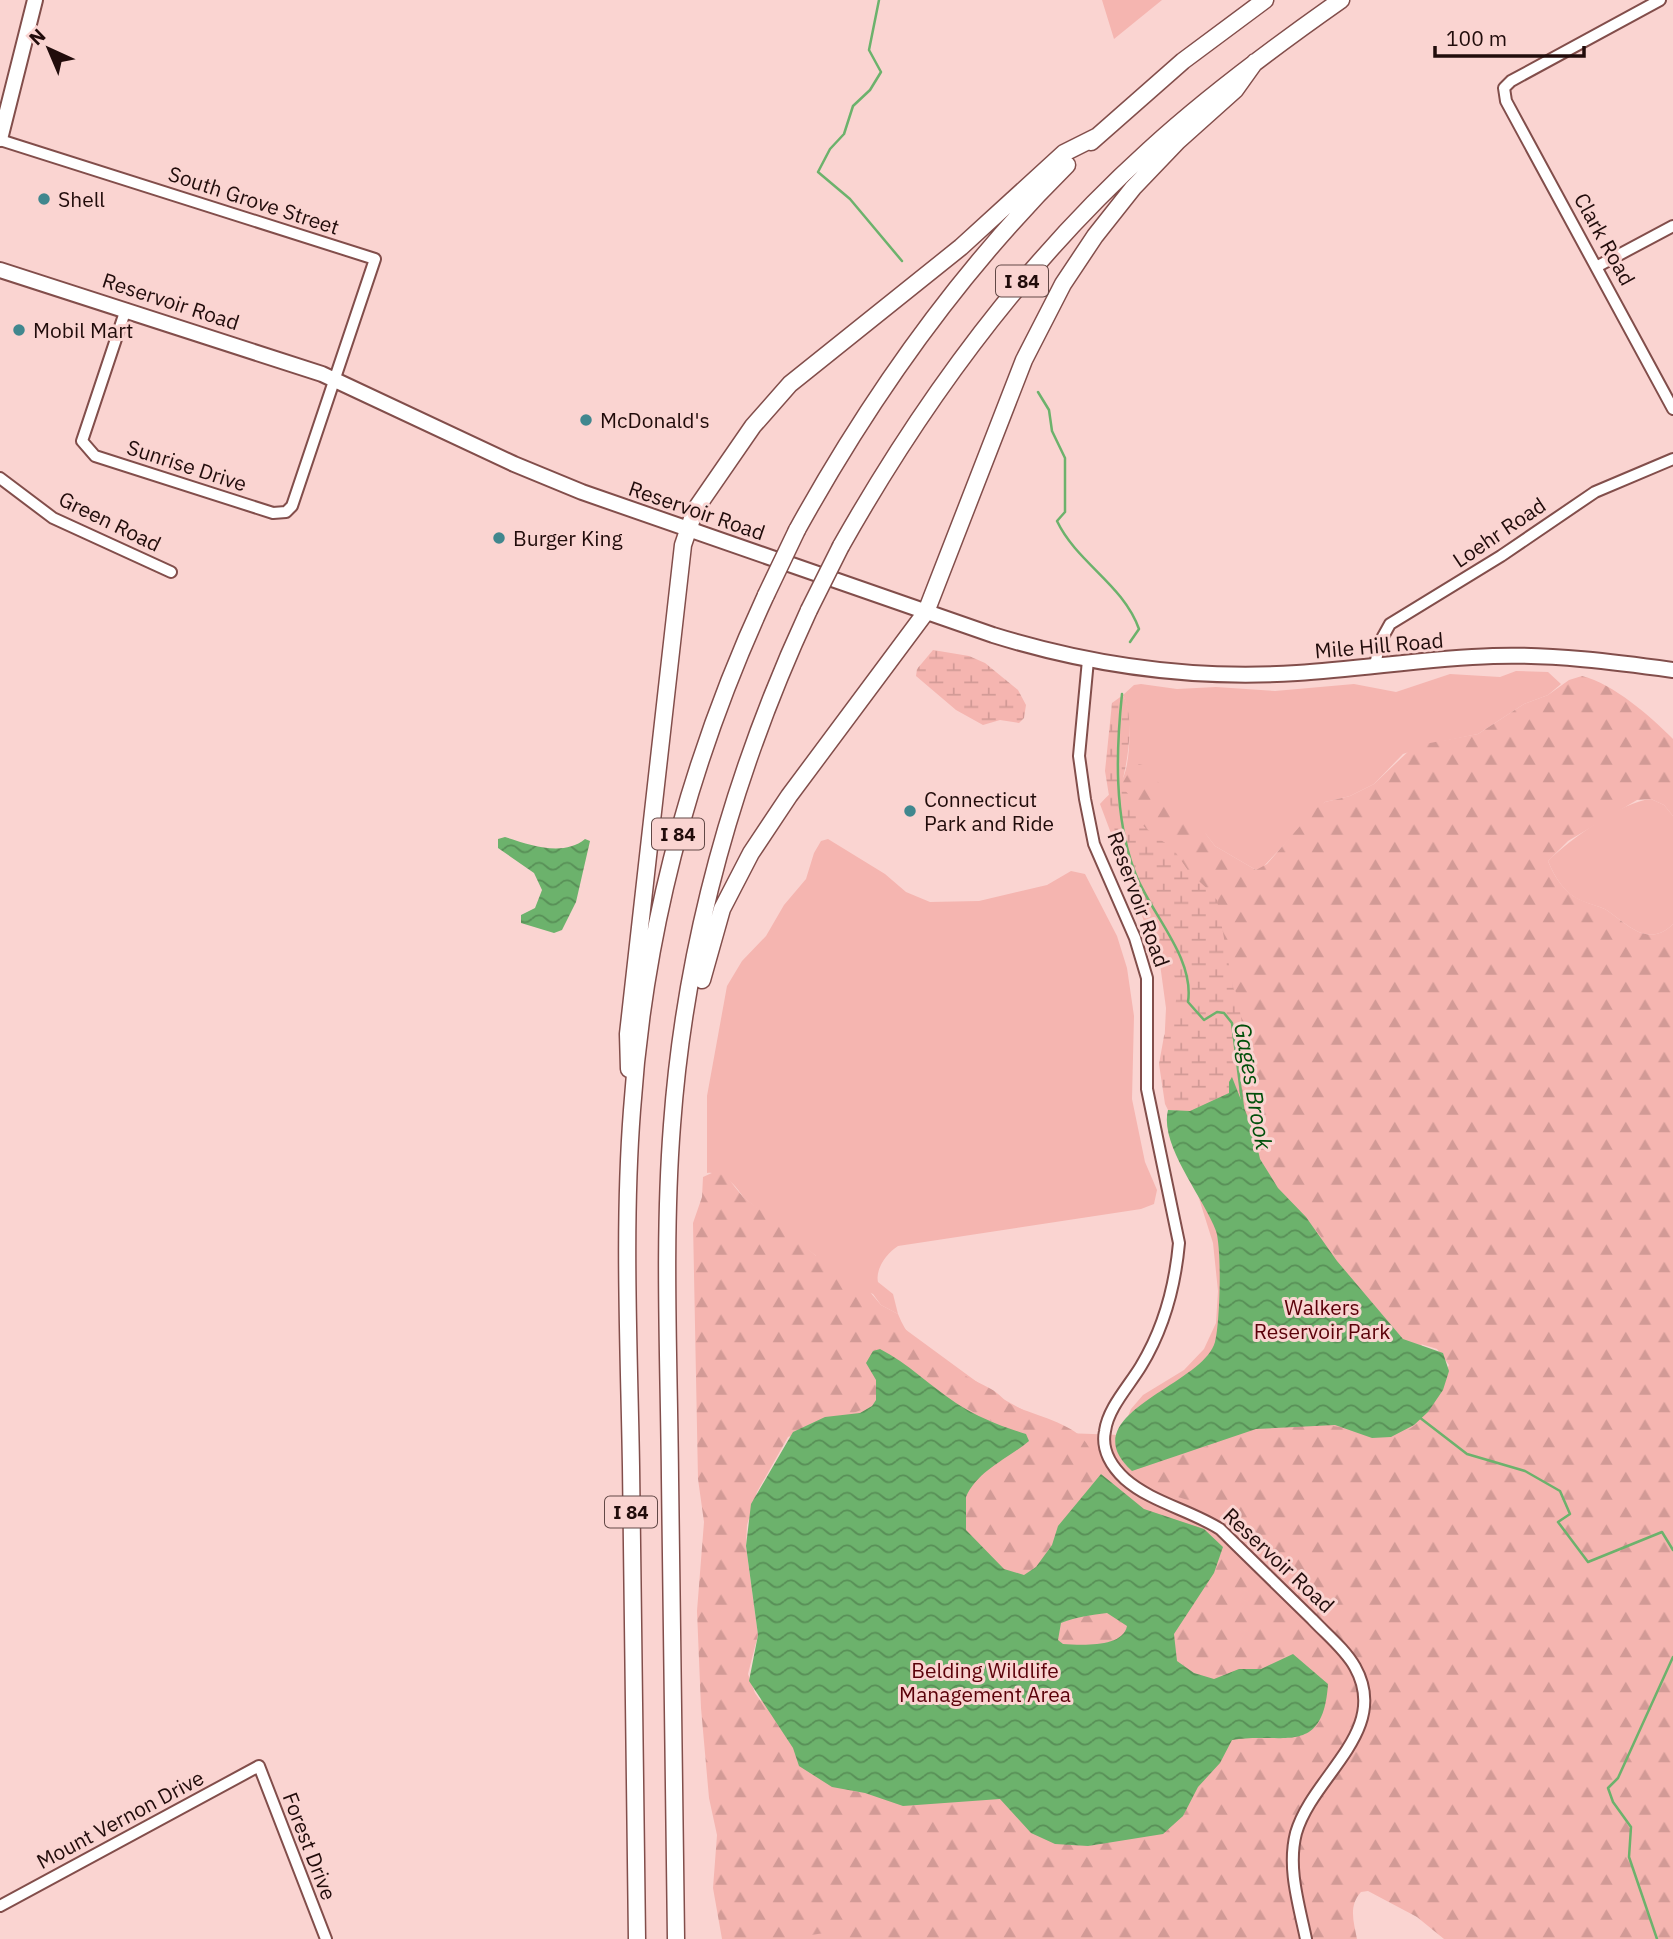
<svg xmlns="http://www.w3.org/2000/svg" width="1673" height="1939" font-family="'IBM Plex Sans',sans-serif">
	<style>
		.green { fill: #f5b5b0 }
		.forest { fill: url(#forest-firs) }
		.wetland { fill: url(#wetland-marsh) }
		.water { fill: url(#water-waves); fill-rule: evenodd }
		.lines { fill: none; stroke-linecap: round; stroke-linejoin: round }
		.stream { stroke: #6cb26c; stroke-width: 2.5 }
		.minor-casing { stroke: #824e4b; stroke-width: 14 }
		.major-casing { stroke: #824e4b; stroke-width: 18 }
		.highway-casing { stroke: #824e4b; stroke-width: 19 }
		.minor { stroke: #fff; stroke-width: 10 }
		.major { stroke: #fff; stroke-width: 14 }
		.highway { stroke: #fff; stroke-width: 16 }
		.highway-bridge-casing { stroke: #824e4b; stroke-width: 19; stroke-linecap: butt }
		.highway-bridge { stroke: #fff; stroke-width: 16 }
		.poi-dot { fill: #40878e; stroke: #fad4d1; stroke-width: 2.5 }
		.labels { text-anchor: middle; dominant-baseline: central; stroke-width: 6; stroke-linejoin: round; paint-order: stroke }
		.shield { fill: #fad4d1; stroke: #624846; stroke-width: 2 }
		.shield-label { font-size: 19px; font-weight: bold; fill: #210c0b }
		.poi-label { font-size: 21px; fill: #210c0b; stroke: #fad4d1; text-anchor: start }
		.street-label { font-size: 21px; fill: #210c0b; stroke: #fad4d1 }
		.park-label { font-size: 21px; fill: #5b0009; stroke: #fad4d1 }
		.water-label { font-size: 23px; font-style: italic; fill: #00500b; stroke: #fad4d1 }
	</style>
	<defs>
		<pattern id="forest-firs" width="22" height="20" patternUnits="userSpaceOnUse" patternTransform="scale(1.75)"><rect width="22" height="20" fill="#f5b5b0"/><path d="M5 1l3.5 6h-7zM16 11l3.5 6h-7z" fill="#d29a96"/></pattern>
		<pattern id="wetland-marsh" width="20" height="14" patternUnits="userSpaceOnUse" patternTransform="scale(1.75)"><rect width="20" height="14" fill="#f5b5b0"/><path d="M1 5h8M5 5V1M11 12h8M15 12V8" fill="none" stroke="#d29a96"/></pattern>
		<pattern id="water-waves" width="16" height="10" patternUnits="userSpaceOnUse" patternTransform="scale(1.75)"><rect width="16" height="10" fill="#6cb26c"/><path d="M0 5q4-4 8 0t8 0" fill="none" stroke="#588f57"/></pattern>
	</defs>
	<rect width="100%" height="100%" fill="#fad4d1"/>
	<path class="green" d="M1102,0H1162L1114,39Z
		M1516,671L1548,672L1561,684L1548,695L1524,704L1478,734L1439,742L1403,754L1374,784L1350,796L1325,802L1262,868L1256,870L1215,846L1205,833L1673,1939L1443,1794L1233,1939H731L816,1256L743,1197C736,1185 722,1171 707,1173V1096L727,986L742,961L766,936L784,905L806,879L814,853L821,841L828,839L885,874L906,892L930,902L979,901L1047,885L1071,871L1085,874L1117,936L1127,968L1134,1016L1132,1099L1145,1162L1157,1190L1154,1204L1141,1209L898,1246C887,1253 875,1269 878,1282L893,1294L898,1314L881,1305L873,1294L838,1280L992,1393L1065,1433L1120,1435L1131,1409L1143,1395L1184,1370L1204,1349L1216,1323L1218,1291L1213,1243L1196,1189L1164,1050L1166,1008L1160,964L1100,804C1107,796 1118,787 1123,778C1131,761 1132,711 1123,695L1134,685L1141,684L1177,689L1216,687L1275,691L1354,684L1396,692L1450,674L1500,677Z
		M1651,799L1664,805L1673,816V924C1649,948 1629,926 1608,911C1601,906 1591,905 1582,901C1565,894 1555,878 1548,861C1569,840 1623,801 1651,799Z"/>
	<path class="forest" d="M1582,676C1614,684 1650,716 1673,739V816L1664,805L1651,799L1637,800L1568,841L1548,861C1555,878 1565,894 1583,901C1591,905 1601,906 1608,911C1629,926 1649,948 1673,924V1939H1444L1417,1917L1368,1891L1361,1892C1348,1906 1354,1923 1357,1939H846L845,1935L831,1932L785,1939H722L713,1888L717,1835L709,1798L701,1708L697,1611L704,1522L698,1479L693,1223L702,1197L703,1177L714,1172L726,1176L743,1197L786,1229L816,1256L832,1277L864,1285L881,1305L898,1314C914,1356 954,1369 991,1389C999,1393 1004,1401 1012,1405C1030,1414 1071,1423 1084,1440C1091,1449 1097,1463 1101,1474L1058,1526L1052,1545L1030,1572L1010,1573L966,1529V1497L992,1467L1009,1457L1026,1435C974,1417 928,1387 886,1352L868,1369C876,1380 880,1394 872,1406L788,1437L757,1492L747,1525L746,1546L758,1635L748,1674L755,1693L794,1748L799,1766L839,1789L865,1793L903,1806L1000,1799L1031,1833L1049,1842L1088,1846L1116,1839L1144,1838L1183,1816L1198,1787L1220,1763L1232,1740C1261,1734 1314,1751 1324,1711C1327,1702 1328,1692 1325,1684C1322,1677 1306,1668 1299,1657L1286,1656L1260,1669H1239L1214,1679L1194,1673L1177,1661L1174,1634L1214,1573L1229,1533L1208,1506L1161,1492L1135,1472C1200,1450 1262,1419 1333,1426C1360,1428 1376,1446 1406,1431C1431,1418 1438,1389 1449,1365L1437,1349L1404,1339L1380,1314L1306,1217L1278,1188L1260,1159L1235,1079L1243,1047L1240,999L1233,987L1213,894L1189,872L1173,850L1143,826L1139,806L1121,786L1134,763L1147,766L1181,815L1203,830L1215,846L1256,870L1267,864L1314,810L1325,802L1350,796L1374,784L1414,746L1478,734L1524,704L1548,695L1569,680Z
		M1107,1613L1128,1626C1122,1649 1082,1645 1063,1644L1058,1640L1060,1623C1075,1617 1092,1615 1107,1613Z"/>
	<path class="wetland" d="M933,650L969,656L985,663L1018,690L1026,705L1024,718L1019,723L1000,720L983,725L956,710L916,676L917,669Z
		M1123,695C1135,717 1128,762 1121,786L1139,806L1143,826L1174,850L1189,872L1217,900L1233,987C1246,1022 1243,1043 1235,1079L1232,1078L1229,1082V1093L1190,1111L1168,1110L1165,1104L1159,1064L1164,1036L1174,1017L1178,983L1154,940L1147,911L1119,857L1105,771L1112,703Z"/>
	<path class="water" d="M505,837C530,845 563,857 585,839L590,841L576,902L562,930L554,933L521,923V915L535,908L542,890L534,873L498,848V839Z
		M1232,1077L1254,1133L1260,1159L1278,1188L1306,1217L1337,1261L1403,1339L1443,1353L1449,1371L1443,1390L1428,1412L1414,1425L1391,1437L1372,1438L1335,1425L1256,1429L1132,1471C1069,1414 1203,1386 1215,1342C1220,1324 1222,1249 1216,1231C1204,1198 1159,1145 1168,1110L1190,1111L1229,1093V1082Z
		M880,1349C908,1363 930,1386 956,1403C977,1417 1003,1427 1026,1434L1029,1441C1009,1458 977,1471 966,1497V1530L1004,1569L1024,1575L1036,1567L1052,1545L1058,1526L1101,1474L1144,1509L1204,1529L1223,1547L1214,1573L1174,1634L1177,1661L1194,1673L1214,1679L1239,1669H1261L1293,1654L1328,1684C1323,1759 1281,1731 1232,1740L1220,1763L1198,1787L1183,1816L1163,1834L1088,1846L1055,1844L1031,1833L1000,1799L903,1806L865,1793L832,1787L799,1766L793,1748L749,1681L758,1635L746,1546L751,1504L793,1432L825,1417L860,1413L872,1406L876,1400V1380L866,1363L873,1351ZM1107,1613L1127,1626C1123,1648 1081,1645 1063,1644L1058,1640L1061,1623C1075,1617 1092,1615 1107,1613Z"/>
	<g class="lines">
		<path class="stream" d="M879,0L869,50L881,72L870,90L853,106L844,134L830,149L818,172L850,199L902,261
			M1038,392L1049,410L1052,431L1065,458V512L1057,521C1077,563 1123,584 1139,629L1130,642
			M1122,694C1116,751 1114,815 1134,870C1148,911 1195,956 1188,1002L1204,1020L1217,1012L1224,1013L1232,1023L1243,1108
			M1419,1417L1467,1454L1525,1471L1560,1491L1570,1514L1558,1522L1588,1562L1662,1532L1673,1550
			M1657,1939L1629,1857L1631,1827L1613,1802L1608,1788L1618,1778L1673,1657"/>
		<g class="minor-casing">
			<path id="minor" d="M1660,0L1511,81L1504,88L1506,101L1673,409
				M0,140L375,259L292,506L286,512L273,513L95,456L82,441L126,309
				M1598,266L1673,226
				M0,478L53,518L171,572
				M1088,660L1079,756L1085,799L1094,844L1135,938L1147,978V1089L1179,1243C1175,1287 1164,1328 1141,1366C1129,1386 1108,1408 1105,1431C1101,1450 1112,1467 1125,1479C1151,1502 1190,1510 1220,1529C1251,1559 1281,1589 1312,1619C1326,1634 1345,1649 1355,1667C1391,1731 1313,1775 1296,1833C1287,1868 1299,1905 1306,1939
				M1375,665L1380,642L1390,624L1501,556L1595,492L1673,459
				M0,1906L259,1766L326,1939"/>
		</g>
		<g class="major-casing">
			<path id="major" d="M0,139L35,0
				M0,270L322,374L514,464L582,492L993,635C1093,666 1192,680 1297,673C1363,669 1427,658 1493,656C1552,654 1615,662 1673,670"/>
		</g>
		<g class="highway-casing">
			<path id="highway" d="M1091,142L1183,61L1265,0
				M797,530C871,396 958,273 1067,165
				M841,546C924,399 1024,263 1149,150C1209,95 1274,47 1341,0
				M702,980L722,909L751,853L789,796L926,612L1024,360L1063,284L1095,236L1133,188L1178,141L1235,90L1255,62
				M629,1069L628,1034L683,545L695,510L753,426L790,384L961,247L1064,153L1098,136
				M637,1939C635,1781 633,1624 631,1466C629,1347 623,1228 632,1110C644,931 691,757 766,595
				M676,1939C674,1785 672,1631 670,1478C669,1360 663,1242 672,1125C685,947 734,772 809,610"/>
		</g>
		<use href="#minor" class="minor"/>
		<use href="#major" class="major"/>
		<use href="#highway" class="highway"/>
		<g class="highway-bridge-casing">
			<path id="highway-bridge" d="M766,595L797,530
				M809,610L841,546"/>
		</g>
		<use href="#highway-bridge" class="highway-bridge"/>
	</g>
	<g class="poi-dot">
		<circle cx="44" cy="199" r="7"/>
		<circle cx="19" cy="330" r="7"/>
		<circle cx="586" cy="420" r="7"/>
		<circle cx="499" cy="538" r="7"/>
		<circle cx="910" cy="811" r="7"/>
	</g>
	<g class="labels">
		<g class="shield">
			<rect x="996" y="265.5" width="52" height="31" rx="5"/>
			<rect x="652" y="818.5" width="52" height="31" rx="5"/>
			<rect x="605" y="1496.5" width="52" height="31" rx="5"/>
		</g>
		<g class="shield-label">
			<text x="1022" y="281">I 84</text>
			<text x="678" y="834">I 84</text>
			<text x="631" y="1512">I 84</text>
		</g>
		<g class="poi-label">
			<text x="58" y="199">Shell</text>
			<text x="33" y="330">Mobil Mart</text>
			<text x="600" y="420">McDonald's</text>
			<text x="513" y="538">Burger King</text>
			<text x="924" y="799">Connecticut<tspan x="924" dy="24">Park and Ride</tspan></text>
		</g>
		<g class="street-label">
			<text transform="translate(254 200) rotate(18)">South Grove Street</text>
			<text transform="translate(1605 239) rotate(61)">Clark Road</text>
			<text transform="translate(171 301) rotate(18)">Reservoir Road</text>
			<text transform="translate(187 465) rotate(18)">Sunrise Drive</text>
			<text transform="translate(697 510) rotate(19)">Reservoir Road</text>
			<text transform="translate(110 521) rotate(26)">Green Road</text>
			<text transform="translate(1499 532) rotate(-34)">Loehr Road</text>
			<text transform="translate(1379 645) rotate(-5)">Mile Hill Road</text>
			<text transform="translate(1139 899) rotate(70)">Reservoir Road</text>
			<text transform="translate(1279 1560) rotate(43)">Reservoir Road</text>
			<text transform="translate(120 1819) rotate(-28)">Mount Vernon Drive</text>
			<text transform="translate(310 1846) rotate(69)">Forest Drive</text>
		</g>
		<g class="park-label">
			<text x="1322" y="1307">Walkers<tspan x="1322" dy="24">Reservoir Park</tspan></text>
			<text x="985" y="1670">Belding Wildlife<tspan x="985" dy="24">Management Area</tspan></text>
		</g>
		<g class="water-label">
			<text transform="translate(1254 1086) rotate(80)">Gages Brook</text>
		</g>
	</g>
	<g transform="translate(49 49) rotate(316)" stroke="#fad4d1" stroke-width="5" paint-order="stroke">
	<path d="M0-5L12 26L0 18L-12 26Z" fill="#210c0b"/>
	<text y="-10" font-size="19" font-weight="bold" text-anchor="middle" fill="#210c0b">N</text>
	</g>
	<path d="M1435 46v10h149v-10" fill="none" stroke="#210c0b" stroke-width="3.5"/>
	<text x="1446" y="46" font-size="21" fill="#210c0b" stroke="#fad4d1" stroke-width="5" paint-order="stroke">100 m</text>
</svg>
